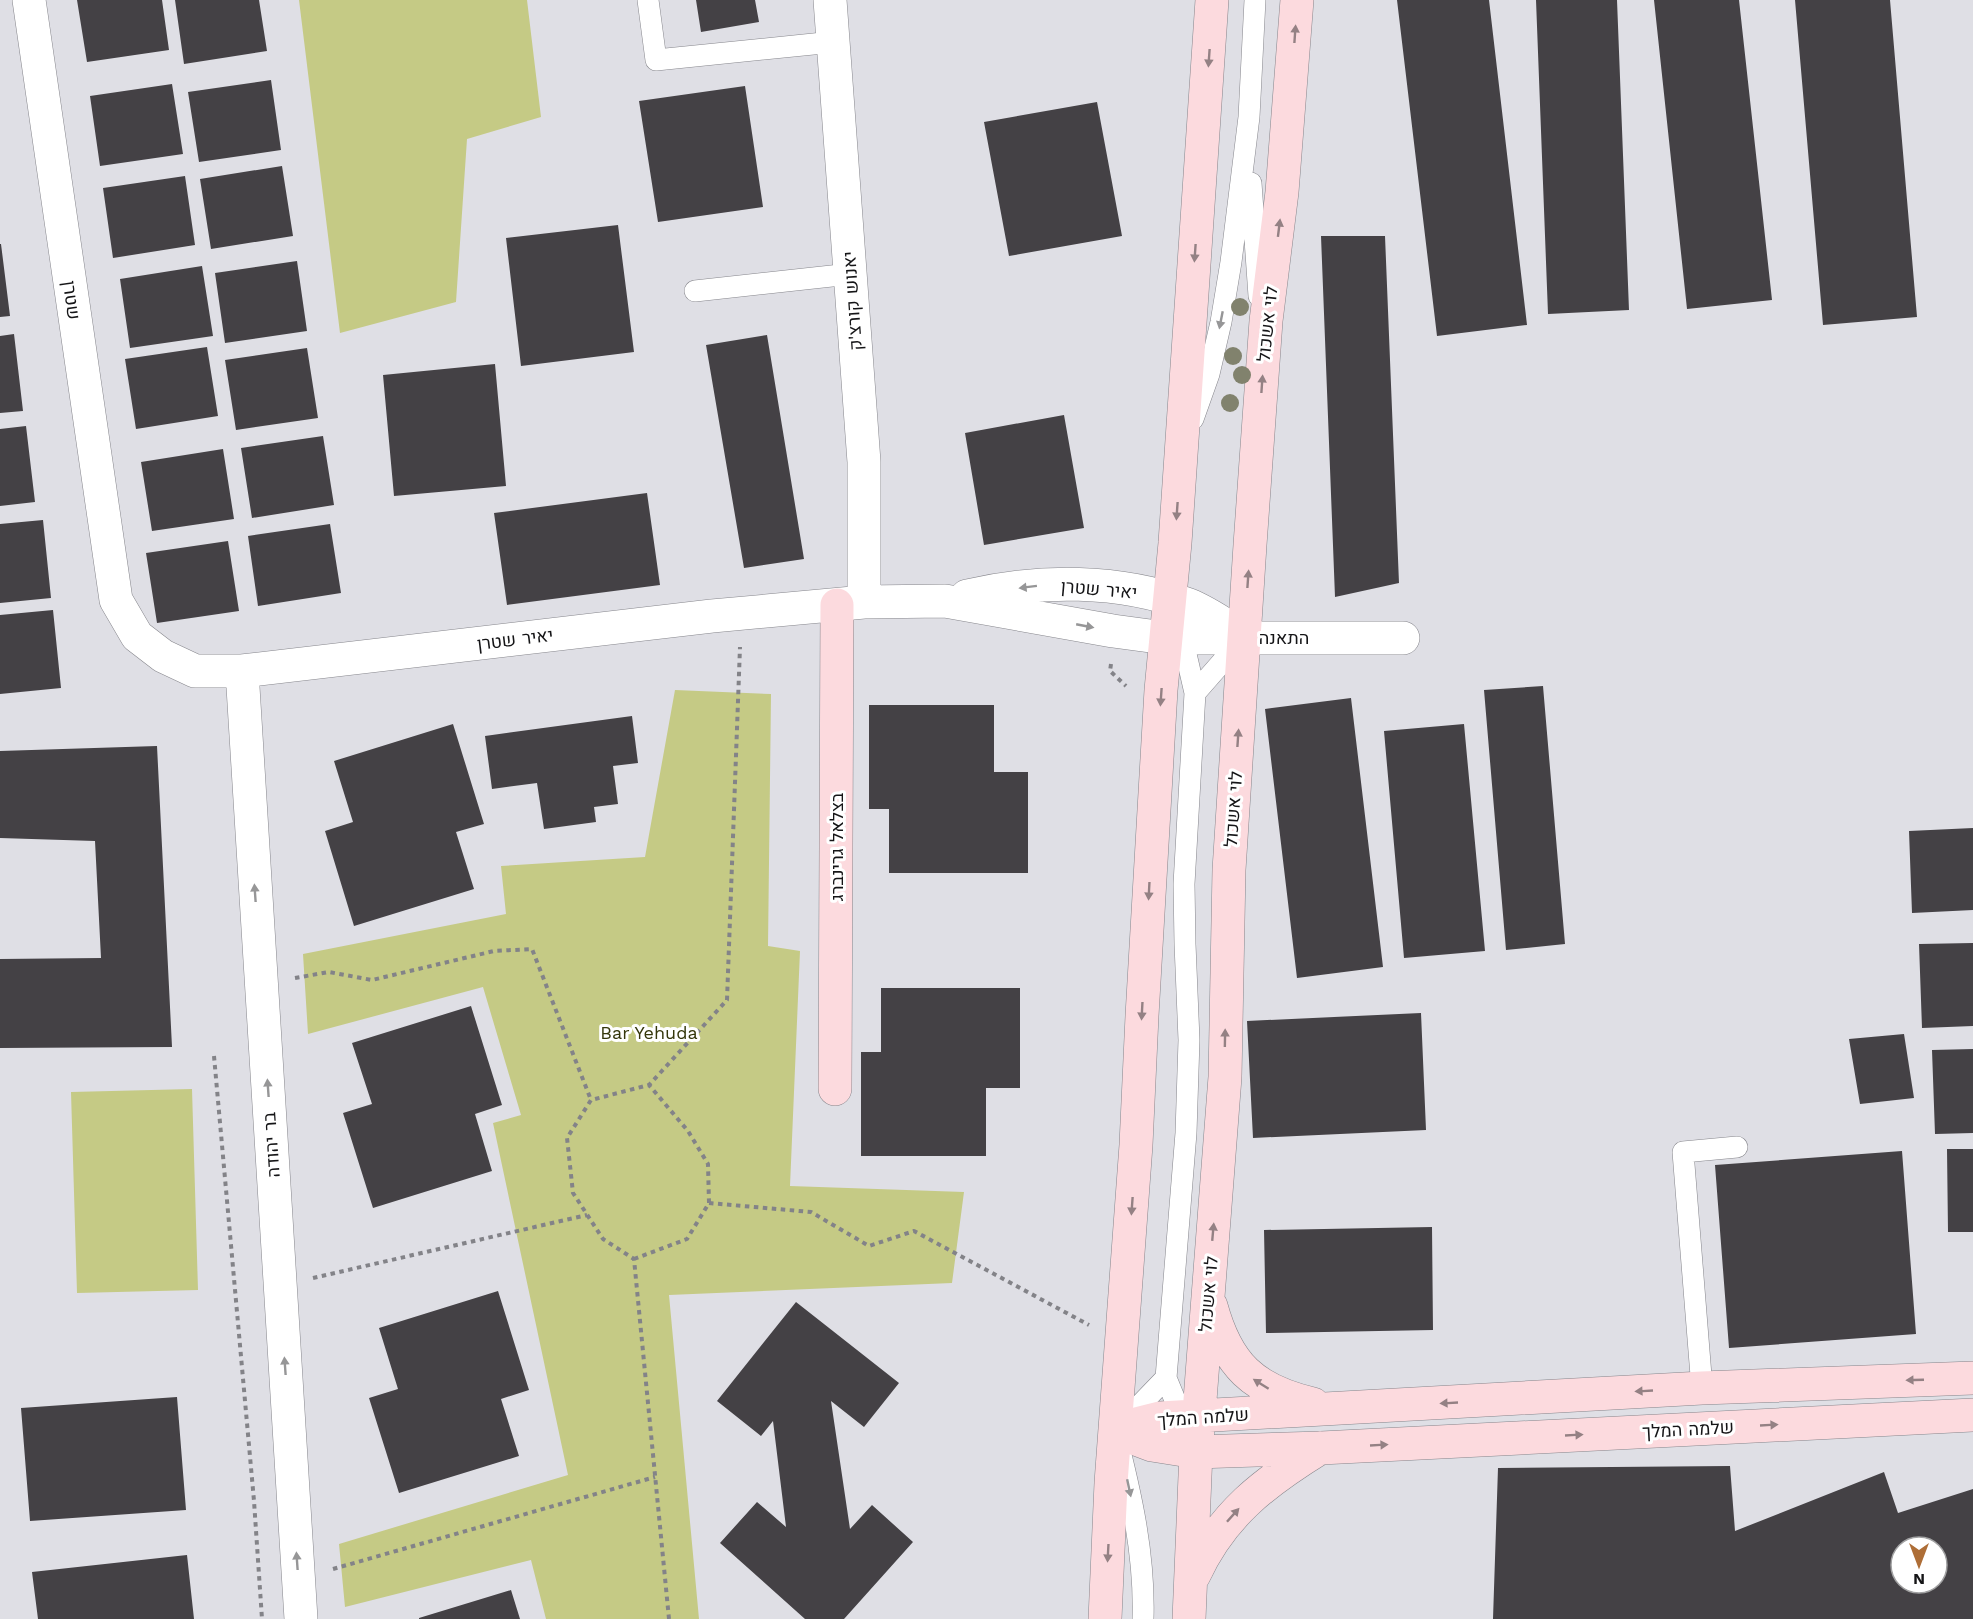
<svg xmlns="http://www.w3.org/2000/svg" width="1973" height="1619" font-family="'Work Sans',Heebo,sans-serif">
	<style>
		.green { fill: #c5ca85 }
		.building { fill: #444145; fill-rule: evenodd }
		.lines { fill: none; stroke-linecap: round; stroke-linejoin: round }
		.lane-casing { stroke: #86868c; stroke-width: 22 }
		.street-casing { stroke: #86868c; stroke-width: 34 }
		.secondary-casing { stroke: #86868c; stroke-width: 34 }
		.path { stroke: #838388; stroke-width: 4; stroke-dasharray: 4.5 4.5; stroke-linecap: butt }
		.lane { stroke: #fff; stroke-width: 21 }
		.street { stroke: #fff; stroke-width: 33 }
		.secondary { stroke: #fcdade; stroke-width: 33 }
		.tree { fill: #81826d }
		.oneway { fill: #948184 }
		.oneway2 { fill: #969697 }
		.labels { text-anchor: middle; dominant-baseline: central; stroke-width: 6; stroke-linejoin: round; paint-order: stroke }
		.street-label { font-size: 18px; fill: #151517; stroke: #fff }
		.park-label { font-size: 18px; fill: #34360a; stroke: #fff }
	</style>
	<rect width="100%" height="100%" fill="#dfdfe5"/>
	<path class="green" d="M299,0H527L541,117L467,139L456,302L340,333Z
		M675,690L771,694L768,946L800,951L790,1186L964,1192L952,1283L669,1295L699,1619H546L531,1560L345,1607L339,1544L568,1475L493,1123L521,1115L483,987L308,1034L303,954L506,914L501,866L645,857Z
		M192,1089L198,1290L77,1293L71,1092Z"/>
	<path class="building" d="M77,0H162L169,50L87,62Z
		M175,0H259L267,51L184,64Z
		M696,0H755L759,22L701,32Z
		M1397,0H1489L1527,325L1437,336Z
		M1536,0H1617L1629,310L1548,314Z
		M1654,0H1739L1772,300L1687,309Z
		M1795,0H1890L1917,317L1823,325Z
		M271,80L281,150L199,162L188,92Z
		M172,84L183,154L100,166L90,96Z
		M745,86L763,207L658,222L639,101Z
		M1097,102L1122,236L1009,256L984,122Z
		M282,166L293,236L211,249L200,179Z
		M185,176L195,245L113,258L103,188Z
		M618,225L634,352L521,366L506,238Z
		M1321,236H1385L1399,583L1335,597Z
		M0,244H1L10,316L0,317Z
		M297,261L307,331L225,343L215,273Z
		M202,266L213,336L130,348L120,279Z
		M14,334L23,411L0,413V336Z
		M767,335L804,559L744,568L706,345Z
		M207,347L218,416L136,429L125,359Z
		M307,348L318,418L236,430L225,360Z
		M495,364L506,486L394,496L383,375Z
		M1064,415L1084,528L984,545L965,433Z
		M26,426L35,502L0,506V429Z
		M323,436L334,505L252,518L241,448Z
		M223,449L234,519L152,531L141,462Z
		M647,493L660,585L507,605L494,513Z
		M43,520L51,598L0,603V524Z
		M330,524L341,593L258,606L248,536Z
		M228,541L239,611L157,623L146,553Z
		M53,610L61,688L0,694V615Z
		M1543,686L1565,944L1506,950L1484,690Z
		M1351,698L1383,967L1297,978L1265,709Z
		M869,705H994V772H1028V873H889V809H869Z
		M632,716L638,763L613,766L618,804L594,807L596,822L544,829L537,783L492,789L485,736Z
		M453,724L484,824L456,832L474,889L354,926L325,831L353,822L334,761Z
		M1464,724L1485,951L1404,958L1384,731Z
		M157,746L172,1047L0,1048V959L101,958L95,841L0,838V751Z
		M1973,828V910L1912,913L1909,831Z
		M1973,943V1026L1922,1028L1919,944Z
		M881,988H1020V1088H986V1156H861V1052H881Z
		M471,1006L502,1105L475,1114L492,1171L373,1208L343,1113L372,1104L352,1043Z
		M1421,1013L1426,1130L1253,1138L1247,1021Z
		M1904,1034L1914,1098L1860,1104L1849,1039Z
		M1973,1049V1133L1935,1134L1932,1050Z
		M1947,1149H1973V1232H1948Z
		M1902,1151L1916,1334L1729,1348L1715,1165Z
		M1432,1227L1433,1330L1266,1333L1264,1230Z
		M498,1291L529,1390L501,1399L519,1456L399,1493L369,1398L398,1389L379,1328Z
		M796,1302L899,1383L864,1427L831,1401L850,1529L872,1505L913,1542L844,1619H805L720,1543L757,1502L786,1527L773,1421L761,1436L717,1401Z
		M177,1397L186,1510L30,1521L21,1408Z
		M1730,1466L1735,1531L1884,1472L1898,1513L1973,1489V1619H1493L1498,1468ZM1901,1547H1937V1583H1901Z
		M187,1555L194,1619H38L32,1572Z
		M511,1590L520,1619H419V1618Z"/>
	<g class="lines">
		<g class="lane-casing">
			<path id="lane" d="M648,0L656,60L833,42
				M1251,183L1259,296
				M695,291L850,274
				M1193,419L1209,374L1221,322L1231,262L1249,117L1255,0
				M1180,628L1195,693L1184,884L1185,944L1189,1040L1186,1133L1166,1378L1186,1427
				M1195,693L1244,637
				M1702,1388L1683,1152L1737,1147
				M1143,1619C1145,1555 1131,1493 1115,1431L1166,1378"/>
		</g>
		<g class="street-casing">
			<path id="street" d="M29,0L116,600L137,636L163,656L195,671H242L712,616L864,602L945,601L1113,631L1165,638H1403
				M830,0L864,462V602
				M967,596C1039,579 1120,579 1189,605C1209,613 1226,626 1244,637
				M242,671L301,1619"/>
		</g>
		<g class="secondary-casing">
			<path id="secondary" d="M835,1089L837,605
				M1211,1306C1227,1365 1253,1390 1313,1404
				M1115,1431L1152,1445L1196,1452L1321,1448L1973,1415
				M1115,1431L1140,1423L1160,1418L1702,1388L1973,1378
				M1194,1575C1222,1514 1265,1482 1320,1448
				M1105,1619L1111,1483L1136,1145L1142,1016L1161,690L1175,543L1212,0
				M1189,1619L1196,1452L1225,1077L1229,870L1250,545L1266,321L1282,192L1297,0"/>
		</g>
		<path class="path" d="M1111,664L1110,671L1126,686
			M295,978L329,972L372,980L494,951L532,949L591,1100
			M214,1056L254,1501L262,1619
			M709,1203L811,1212L869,1246L914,1231L1089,1325
			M634,1259L687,1239L709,1203L708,1164L688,1131L649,1085
			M313,1278L587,1215
			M333,1569L655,1477
			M669,1619L634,1259L603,1239L573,1193L567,1138L591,1100L649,1085L727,1000L740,647"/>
		<use href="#lane" class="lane"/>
		<use href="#street" class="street"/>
		<use href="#secondary" class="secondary"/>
	</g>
	<g class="tree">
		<circle cx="1240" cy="307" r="9"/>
		<circle cx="1233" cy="356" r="9"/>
		<circle cx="1242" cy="375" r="9"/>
		<circle cx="1230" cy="403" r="9"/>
	</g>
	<defs><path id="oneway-solid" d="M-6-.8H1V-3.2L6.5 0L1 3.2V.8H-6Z" transform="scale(1.5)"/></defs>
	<g class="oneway">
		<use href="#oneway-solid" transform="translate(1295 34) rotate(-86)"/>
		<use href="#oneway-solid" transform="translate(1209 58) rotate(94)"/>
		<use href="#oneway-solid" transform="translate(1279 228) rotate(-83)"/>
		<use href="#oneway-solid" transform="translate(1195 253) rotate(94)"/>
		<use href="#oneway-solid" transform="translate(1262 384) rotate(-86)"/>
		<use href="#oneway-solid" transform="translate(1177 511) rotate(94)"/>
		<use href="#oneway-solid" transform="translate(1248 579) rotate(-86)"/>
		<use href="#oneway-solid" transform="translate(1161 697) rotate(94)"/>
		<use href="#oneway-solid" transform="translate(1238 738) rotate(-86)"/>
		<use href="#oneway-solid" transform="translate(1149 891) rotate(93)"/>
		<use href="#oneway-solid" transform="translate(1142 1011) rotate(93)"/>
		<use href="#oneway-solid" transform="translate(1225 1038) rotate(-89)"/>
		<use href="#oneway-solid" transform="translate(1132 1206) rotate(94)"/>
		<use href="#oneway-solid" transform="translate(1213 1232) rotate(-85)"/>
		<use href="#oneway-solid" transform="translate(1915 1380) rotate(178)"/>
		<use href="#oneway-solid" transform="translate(1261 1384) rotate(-148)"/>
		<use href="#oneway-solid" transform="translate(1644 1391) rotate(177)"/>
		<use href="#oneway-solid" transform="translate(1449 1403) rotate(177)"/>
		<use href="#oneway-solid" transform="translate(1769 1425) rotate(-3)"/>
		<use href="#oneway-solid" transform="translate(1574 1435) rotate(-3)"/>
		<use href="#oneway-solid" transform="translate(1379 1445) rotate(-3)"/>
		<use href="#oneway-solid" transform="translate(1233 1515) rotate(-48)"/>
		<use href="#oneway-solid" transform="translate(1108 1553) rotate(93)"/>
	</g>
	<g class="oneway2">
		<use href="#oneway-solid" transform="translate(1221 320) rotate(101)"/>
		<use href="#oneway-solid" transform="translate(1028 587) rotate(173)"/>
		<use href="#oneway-solid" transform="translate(1085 626) rotate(11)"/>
		<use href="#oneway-solid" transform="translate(255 893) rotate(-94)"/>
		<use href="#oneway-solid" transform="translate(268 1088) rotate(-94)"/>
		<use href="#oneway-solid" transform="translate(285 1366) rotate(-94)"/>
		<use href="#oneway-solid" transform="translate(1129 1488) rotate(78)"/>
		<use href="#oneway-solid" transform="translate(297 1561) rotate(-94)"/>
	</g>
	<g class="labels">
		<g class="street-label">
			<text transform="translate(72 300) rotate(82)">שטרן</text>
			<text transform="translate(852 301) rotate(-94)">יאנוש קורצ'ק</text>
			<text transform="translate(1267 324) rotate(-84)">לוי אשכול</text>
			<text transform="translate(1099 589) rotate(5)">יאיר שטרן</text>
			<text x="1284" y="637">התאנה</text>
			<text transform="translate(515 639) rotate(-7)">יאיר שטרן</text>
			<text transform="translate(1233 809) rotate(-86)">לוי אשכול</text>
			<text transform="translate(836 847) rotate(-90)">בצלאל גרינברג</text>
			<text transform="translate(271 1145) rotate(-94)">בר יהודה</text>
			<text transform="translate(1208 1294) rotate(-85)">לוי אשכול</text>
			<text transform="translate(1203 1417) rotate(-4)">שלמה המלך</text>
			<text transform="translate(1688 1429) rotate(-3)">שלמה המלך</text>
		</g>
		<g class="park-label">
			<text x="649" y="1032">Bar Yehuda</text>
		</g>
	</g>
	<g transform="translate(1919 1565) rotate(180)"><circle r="28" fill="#ffffff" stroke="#a1a1a2" stroke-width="1.5"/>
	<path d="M0-4.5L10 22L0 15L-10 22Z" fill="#ae6e37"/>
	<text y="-9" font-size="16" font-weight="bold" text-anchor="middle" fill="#151517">N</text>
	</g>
</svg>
